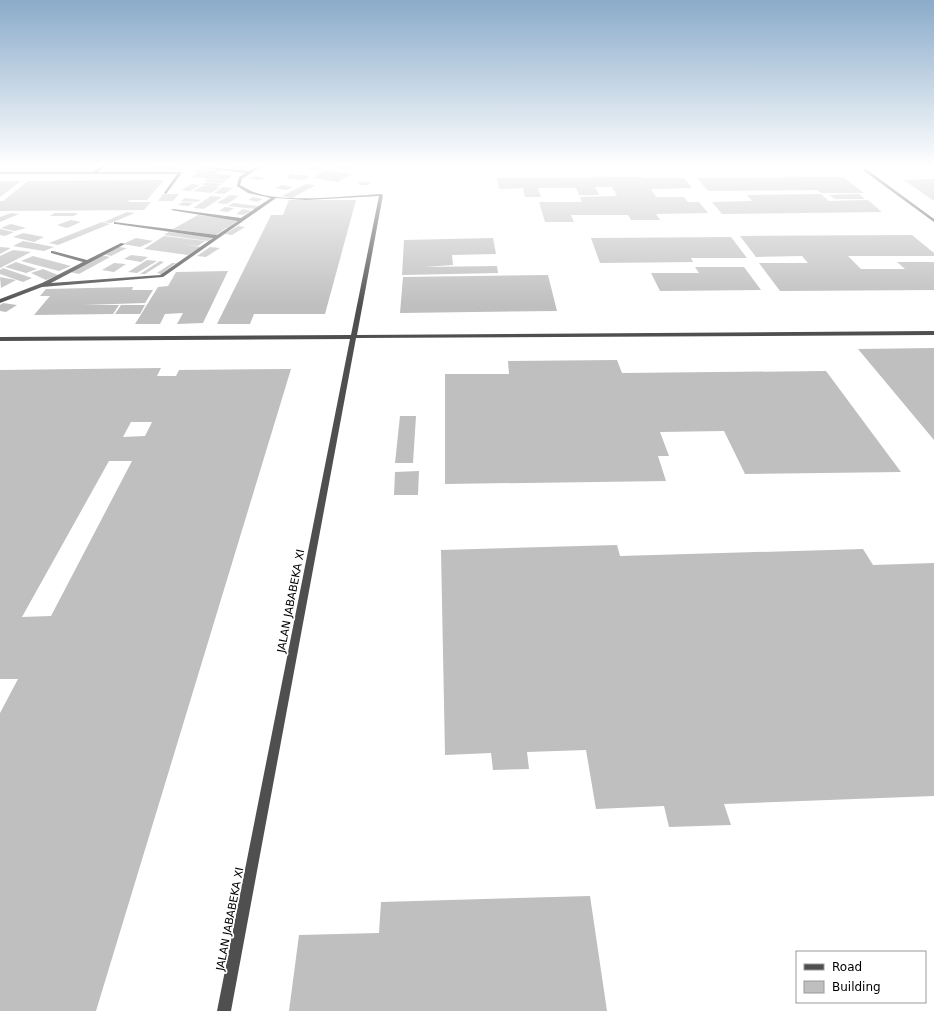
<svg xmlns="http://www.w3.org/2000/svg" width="934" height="1011" font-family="'DejaVu Sans',sans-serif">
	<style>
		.building { fill: #bfbfbf; fill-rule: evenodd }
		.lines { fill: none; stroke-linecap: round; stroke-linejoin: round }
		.street { fill: #4f4f4f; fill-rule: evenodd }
		.labels { text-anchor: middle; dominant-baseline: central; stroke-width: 3.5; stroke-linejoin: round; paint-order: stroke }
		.street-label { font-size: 11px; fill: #000; stroke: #fff }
	</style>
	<rect width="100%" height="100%" fill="#fff"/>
	<path class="building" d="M155,165L188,168L183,171L149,167Z
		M230,165H242L253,166L246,170L225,167Z
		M312,165L322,166L315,170L305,169Z
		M340,165L351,166L348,169L336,168Z
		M199,169L220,171L216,174L233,175L226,180L191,177L199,172H195Z
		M325,170L353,174L347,177L320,173Z
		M320,173L346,177L338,182L313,178Z
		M291,174L310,176L304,180L286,178Z
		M254,176L266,178L261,180L249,179Z
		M642,177L643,178H684L692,188L651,189L656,197H684L688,202H699L708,213L656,214L660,220H631L628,215H571L574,222H545L539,202H582L580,197L617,196L612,187H595L599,195H579L576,188H538L541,197H525L523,188L499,189L497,178Z
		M843,177L864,193H821L817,190L708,191L697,178Z
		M207,179L226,181L222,183L204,181Z
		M934,179V201L904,180Z
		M164,180L147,200H129L128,202H151L144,210L0,211V201H3L28,181Z
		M0,181H21L0,197Z
		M207,182L222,184L216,187H220L211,193L193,191L202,186H209L202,185Z
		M359,182H370L369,185H359Z
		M192,184L200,185L190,191L181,190Z
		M306,184L316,185L292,198L282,196Z
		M282,185L293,187L286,190L275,188Z
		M223,187L233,188L224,194L214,193Z
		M163,194H179L173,201H158Z
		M821,194L829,201L868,200L882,212L722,214L712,202L752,201L747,195Z
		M859,194L865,199H835L829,195Z
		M230,195L239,196L227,204L217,203Z
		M211,196L222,197L204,209L193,208Z
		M253,197L263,199L257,202L248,200Z
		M185,198L201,200L197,202L181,201Z
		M289,200H356L325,314H254L250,324H217L271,215H283Z
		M183,202L194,203L188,206L178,205Z
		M233,203L259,206L255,209L228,206Z
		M225,207L234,208L228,212L219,211Z
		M243,209L251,211L243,215L236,214Z
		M127,212L135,213L111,223L104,222Z
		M11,213L19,214L0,222V217Z
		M54,213H78L74,216H50Z
		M198,215L239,220L227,228L212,226L226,228L216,235L173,229Z
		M71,220L81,222L67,228L57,225Z
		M102,222L110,224L58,245L49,243Z
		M11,224L26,228L15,231L1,228Z
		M238,226L245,227L232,235L225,234Z
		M0,229L14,232L5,236L0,235Z
		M169,232L213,237L208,241L164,235Z
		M23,233L44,237L34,242L13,237Z
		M912,235L934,253V256H848L861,269H905L897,262H934V290L780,291L759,263H808L802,256L756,257L740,236Z
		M164,236L205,241L198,246L182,244L201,247L188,255L144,249Z
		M731,237L747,258H691L693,262L600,263L591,238Z
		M136,238L153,241L140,247L123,244Z
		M493,238L496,254L452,255L453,265L424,267L497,266L498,273L402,275L404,240Z
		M23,241L54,247L44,251L13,246Z
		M0,247H1L11,248L0,254Z
		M119,247L127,248L111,256L103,254Z
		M210,247L220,248L206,257L197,256Z
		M13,250L31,252L0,268V256Z
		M101,255L110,257L79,274L70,272Z
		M131,255L148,257L141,262L124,259Z
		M33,256L71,266L59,271L21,261Z
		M147,260L157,261L137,273L128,272Z
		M160,261L164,262L145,274H140Z
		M16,262L37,269L26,273L5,267Z
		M114,263L126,264L114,272L102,270Z
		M172,263H176L161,274L157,273Z
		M695,267H744L761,290L660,291L651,273H699Z
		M3,268L32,278L23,282L0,274V270Z
		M43,269L58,275L46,280L31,273Z
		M228,271L203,323L177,324L183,313L165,314L160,324H135L158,287L168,286L176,272Z
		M548,275L557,311L400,313L403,277Z
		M0,277L16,280L1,288Z
		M133,287L132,290H153L145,303L84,305H119L113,314L34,315L50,296H40L46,289Z
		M3,303L17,305L6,312L0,311V305Z
		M121,305H145L140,314H115Z
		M934,348V440L858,349Z
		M617,360L622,373L826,371L901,472L745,474L724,431L660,432L669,456H658L666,481L445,484V374H509L508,361Z
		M161,368L157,376H176L179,370L291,369L96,1011H0V713L18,679H0V370ZM131,422H152L145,436L123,437ZM109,461H132L51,616L22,617Z
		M400,416H416L413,463H395Z
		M419,471L418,495H394L395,472Z
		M617,545L620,556L863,549L873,565L934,563V796L724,804L731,825L669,827L664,806L596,809L586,750L527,752L529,769L493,770L491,753L445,755L441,550Z
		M590,896L607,1011H289L299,935L379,933L381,902Z"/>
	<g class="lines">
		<path class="street" d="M103,165H107L98,172H180L182,173L166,194L164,193L177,174H0V172H93Z
			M260,165H264L242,179L240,185C244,187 247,189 251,191C282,204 347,196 381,194L383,195L357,335L934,331V335L356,338L231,1011H217L350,339L0,341V337L351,335L379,196L306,200L276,198L163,277L42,287L0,303V299L42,283L83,262L51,253V251H53L87,260L121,243L125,244L51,283L160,275L213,238L116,224H114V222L217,235L238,221L171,210L173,209L241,218L271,198L248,193L237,186L239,177L246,173L204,168L206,167L249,171Z
			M864,169H866L934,219V222L864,171Z"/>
	</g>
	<linearGradient id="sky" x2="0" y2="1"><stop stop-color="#8aabca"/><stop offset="0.54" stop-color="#fff"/><stop offset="1" stop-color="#fff" stop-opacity="0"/></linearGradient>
	<rect width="934" height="306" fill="url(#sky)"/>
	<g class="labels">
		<g class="street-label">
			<text transform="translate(291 601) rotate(-79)">JALAN JABABEKA XI</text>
			<text transform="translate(230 919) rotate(-79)">JALAN JABABEKA XI</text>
		</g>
	</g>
	<rect x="796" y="951" width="130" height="52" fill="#ffffff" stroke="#999999"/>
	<rect x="804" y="964" width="20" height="6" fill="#4f4f4f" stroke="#999999"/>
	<text x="832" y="971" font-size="12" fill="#000000">Road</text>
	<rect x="804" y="981" width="20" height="12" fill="#bfbfbf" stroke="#999999"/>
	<text x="832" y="991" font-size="12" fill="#000000">Building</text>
</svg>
